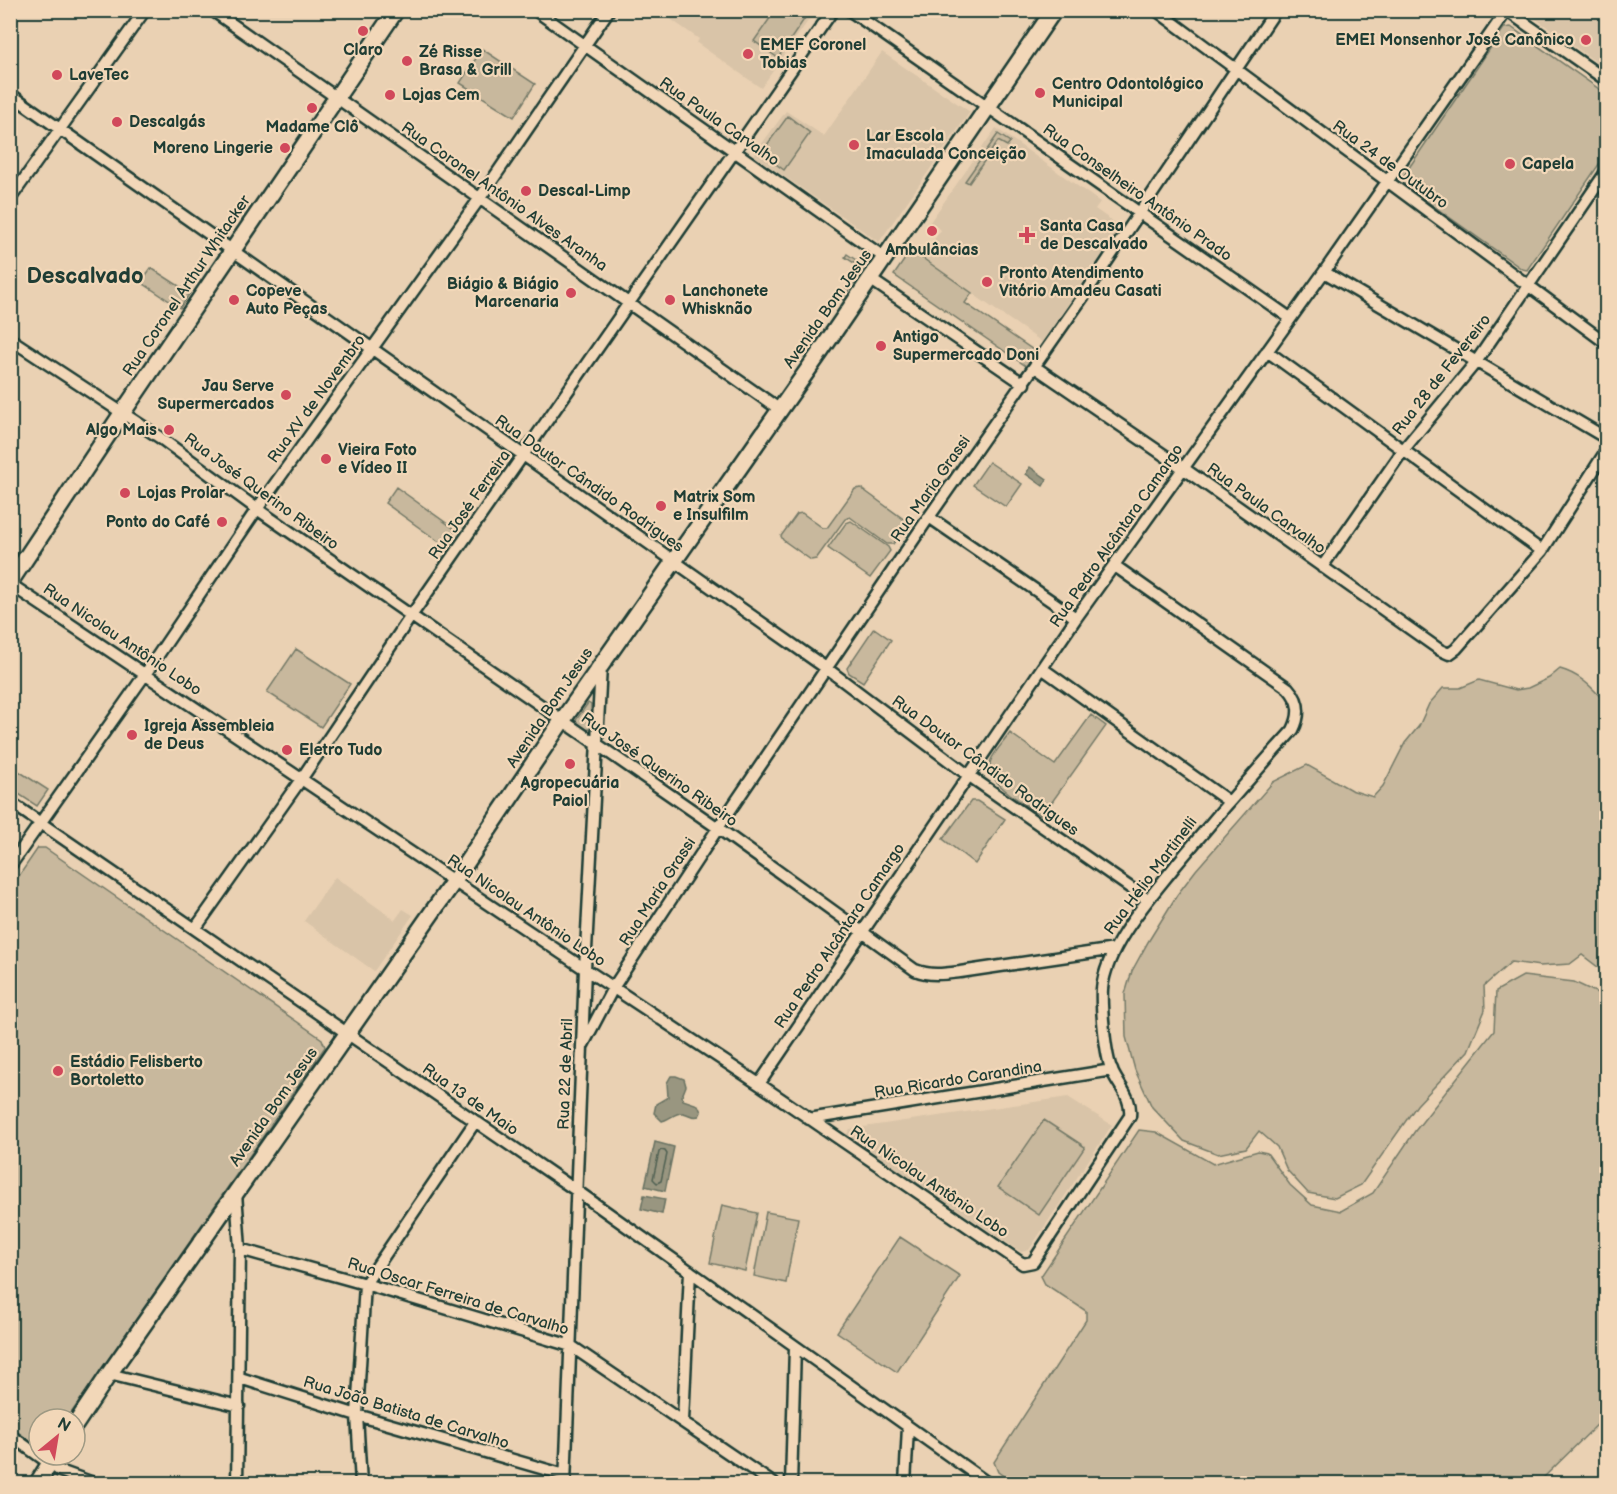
<svg xmlns="http://www.w3.org/2000/svg" width="1617" height="1494" font-family="'Balsamiq Sans',sans-serif">
	<style>
		.built { fill: #d9c4a8 }
		.green { fill: #c8b89d; stroke: #747a68; stroke-width: 1.5 }
		.water { fill: #999680; stroke: #687262; stroke-width: 1.5 }
		.lines { fill: none; stroke-linecap: round; stroke-linejoin: round }
		.shore { stroke: #506152; stroke-width: 1.5 }
		.street-casing { stroke: #1f3d34; stroke-width: 15 }
		.secondary-casing { stroke: #1f3d34; stroke-width: 20 }
		.street { stroke: #f2d7b8; stroke-width: 10 }
		.secondary { stroke: #f2d7b8; stroke-width: 15 }
		.poi-dot { fill: #d1495b; stroke: #f2d7b8; stroke-width: 2 }
		.labels { text-anchor: middle; dominant-baseline: central; stroke-width: 4.5; stroke-linejoin: round; paint-order: stroke }
		.poi-label { font-size: 16px; font-weight: bold; fill: #1f3d34; stroke: #f2d7b8; text-anchor: start }
		.street-label { font-size: 16px; fill: #1f3d34; stroke: #f2d7b8 }
		.district-label { font-size: 22px; font-weight: bold; fill: #1f3d34; stroke: #f2d7b8 }
	</style>
	<rect width="100%" height="100%" fill="#ead1b3"/>
	<filter id="ink" filterUnits="userSpaceOnUse"><feTurbulence type="fractalNoise" baseFrequency=".0167" numOctaves="2"/><feDisplacementMap in="SourceGraphic" scale="12" xChannelSelector="R" yChannelSelector="G"/><feConvolveMatrix kernelMatrix="1 2 1 2 8 2 1 2 1" color-interpolation-filters="sRGB"/></filter>
	<g filter="url(#ink)">
		<path class="built" d="M659,11H815L761,88L697,43L699,39Z
			M1525,11H1606V69Z
			M882,52L970,112L879,242L755,156V153L786,111L824,136Z
			M996,128L1100,202L1095,209L1121,227L1042,342L921,258L941,230L930,222Z
			M335,877L395,920L403,909L413,915L374,971L304,921Z
			M1068,1097L1112,1125L1029,1250L1021,1252L846,1135L850,1129Z"/>
		<path class="green" d="M775,11H800L807,15L778,58L754,41Z
			M1511,27L1606,94V154L1527,270L1522,269L1404,185L1402,178L1504,28Z
			M482,49L535,84L514,117L460,83Z
			M788,116L810,133L784,170L761,153Z
			M998,134L1010,142L1007,146L998,141L969,183L965,181Z
			M911,250L972,293L965,303L1036,352L1026,366L894,275Z
			M847,254L865,266L842,300L839,298L860,267L845,257Z
			M151,268L190,293L180,308L141,282Z
			M989,462L1022,484L1006,507L973,485Z
			M396,487L456,530L445,546L385,503Z
			M861,488L906,521V526L893,544H887L850,517L845,519L816,559L811,560L783,540L781,536L797,514L802,513L823,528H827L855,489Z
			M851,521L888,547L890,551L870,578L828,548L846,523Z
			M874,628L891,640L863,682L849,673L847,668Z
			M296,649L350,684L321,727L267,692Z
			M1560,669C1579,674 1594,688 1606,704V990L1599,968L1582,955L1570,964L1540,966L1511,962L1484,986L1485,1010L1468,1051L1417,1105L1361,1185L1335,1198L1308,1193L1287,1170L1277,1147L1259,1131L1246,1148L1218,1154L1184,1141L1152,1107L1135,1070L1126,1037L1125,994L1132,971L1148,942L1177,895L1196,870L1273,782L1307,765L1351,790L1373,797L1383,786L1405,743L1419,726L1429,704L1443,688H1460L1479,680L1516,690L1528,688L1549,678Z
			M588,703L591,705V727L587,731L577,723L576,720Z
			M1091,715L1106,726L1042,816C1027,805 982,782 991,760C995,751 1004,742 1010,733L1055,765Z
			M17,770L48,790L37,806L11,789V780Z
			M971,801H977L1005,819L975,864L943,839Z
			M38,848H45L322,1039L325,1047L67,1419H39V1447L10,1427V889Z
			M1523,976L1574,982L1606,997V1416L1538,1483L1015,1484L998,1472L994,1462L1086,1320V1311L1045,1284L1041,1276L1139,1130L1156,1132L1213,1164L1258,1151L1267,1153L1290,1185L1312,1205L1341,1211L1373,1193L1415,1131L1494,1031L1496,991Z
			M1044,1120L1085,1147L1039,1215L998,1187Z
			M722,1205L757,1213L745,1271L710,1263Z
			M766,1212L798,1218L786,1283L754,1276Z
			M900,1237L960,1276L897,1372L837,1332Z"/>
		<path class="water" d="M1030,467L1047,479L1043,486L1026,474Z
			M671,1076H676L684,1079L686,1086L682,1096L683,1100L698,1105L701,1112L699,1116C691,1118 690,1114 683,1113C675,1112 669,1120 662,1121L654,1113L656,1104L668,1097L667,1083Z
			M655,1142L674,1147L665,1191L645,1186Z
			M644,1195L665,1199L662,1214L641,1209Z"/>
		<g class="lines">
			<path class="shore" d="M661,1150L665,1151L667,1154L661,1181L657,1183L653,1179L659,1152Z"/>
			<g class="street-casing">
				<path id="street" d="M212,10L779,409
					M535,10L885,258
					M849,10L1290,318
					M1156,10L1606,343
					M1506,10L1606,80
					M10,94L826,668L968,775L1148,900
					M10,199L145,10
					M1324,272L1606,438
					M870,279L1024,384
					M10,339L159,437L257,509L718,828L915,970C930,976 944,974 960,972L1115,949
					M1267,351L1542,551
					M1035,367L1183,468L1440,650L1449,654L1456,649L1542,551L1606,451
					M929,517L1076,618
					M1322,567L1404,449L1476,362L1606,172
					M10,584L585,969L759,1084L1023,1264L1033,1262L1130,1116C1132,1097 1119,1087 1112,1071C1105,1055 1101,1007 1102,989C1106,946 1150,898 1176,865C1214,819 1253,774 1293,730C1301,714 1300,701 1288,688L1115,566
					M1043,669L1228,801
					M10,802L577,1191L989,1484
					M10,866L146,673L257,509L480,198L609,10
					M195,929L302,778L411,616L833,10
					M583,1045L613,988L718,828L929,517L1085,294L1276,10
					M759,1084L1076,618L1324,272L1507,10
					M809,1119L1112,1070
					M236,1193L240,1249L237,1484
					M240,1249L365,1284L571,1346L774,1484
					M109,1374L239,1406
					M240,1378L357,1415L565,1475
					M683,1421L690,1271
					M10,1435L60,1471L96,1484
					M361,1484L357,1415L365,1284L475,1122
					M565,1484L585,969L601,666
					M791,1484L795,1347
					M905,1484L908,1427"/>
			</g>
			<g class="secondary-casing">
				<path id="secondary" d="M10,582L123,412L396,10
					M75,1425L109,1374L454,881L562,721L819,354L1054,10
					M37,1484L55,1455"/>
			</g>
			<use href="#street" class="street"/>
			<use href="#secondary" class="secondary"/>
		</g>
	</g>
	<g class="poi-dot">
		<circle cx="363" cy="31" r="6"/>
		<circle cx="1586" cy="40" r="6"/>
		<circle cx="748" cy="54" r="6"/>
		<circle cx="407" cy="61" r="6"/>
		<circle cx="57" cy="75" r="6"/>
		<circle cx="1040" cy="93" r="6"/>
		<circle cx="390" cy="95" r="6"/>
		<circle cx="312" cy="108" r="6"/>
		<circle cx="117" cy="122" r="6"/>
		<circle cx="854" cy="145" r="6"/>
		<circle cx="285" cy="148" r="6"/>
		<circle cx="1510" cy="164" r="6"/>
		<circle cx="526" cy="191" r="6"/>
		<circle cx="932" cy="231" r="6"/>
		<path d="M1024 226h6v6h6v6h-6v6h-6v-6h-6v-6h6z"/>
		<circle cx="987" cy="282" r="6"/>
		<circle cx="571" cy="293" r="6"/>
		<circle cx="234" cy="300" r="6"/>
		<circle cx="670" cy="300" r="6"/>
		<circle cx="881" cy="346" r="6"/>
		<circle cx="286" cy="395" r="6"/>
		<circle cx="169" cy="430" r="6"/>
		<circle cx="326" cy="459" r="6"/>
		<circle cx="125" cy="493" r="6"/>
		<circle cx="661" cy="506" r="6"/>
		<circle cx="222" cy="522" r="6"/>
		<circle cx="132" cy="735" r="6"/>
		<circle cx="287" cy="750" r="6"/>
		<circle cx="570" cy="764" r="6"/>
		<circle cx="58" cy="1071" r="6"/>
	</g>
	<g class="labels">
		<g class="poi-label">
			<text x="1574" y="40" text-anchor="end">EMEI Monsenhor José Canônico</text>
			<text x="760" y="45">EMEF Coronel<tspan x="760" dy="18">Tobias</tspan></text>
			<text x="363" y="50" text-anchor="middle">Claro</text>
			<text x="419" y="52">Zé Risse<tspan x="419" dy="18">Brasa &amp; Grill</tspan></text>
			<text x="69" y="75">LaveTec</text>
			<text x="1052" y="84">Centro Odontológico<tspan x="1052" dy="18">Municipal</tspan></text>
			<text x="402" y="95">Lojas Cem</text>
			<text x="129" y="122">Descalgás</text>
			<text x="312" y="127" text-anchor="middle">Madame Clô</text>
			<text x="866" y="136">Lar Escola<tspan x="866" dy="18">Imaculada Conceição</tspan></text>
			<text x="273" y="148" text-anchor="end">Moreno Lingerie</text>
			<text x="1522" y="164">Capela</text>
			<text x="538" y="191">Descal-Limp</text>
			<text x="1040" y="226">Santa Casa<tspan x="1040" dy="18">de Descalvado</tspan></text>
			<text x="932" y="250" text-anchor="middle">Ambulâncias</text>
			<text x="999" y="273">Pronto Atendimento<tspan x="999" dy="18">Vitório Amadeu Casati</tspan></text>
			<text x="559" y="284" text-anchor="end">Biágio &amp; Biágio<tspan x="559" dy="18">Marcenaria</tspan></text>
			<text x="246" y="291">Copeve<tspan x="246" dy="18">Auto Peças</tspan></text>
			<text x="682" y="291">Lanchonete<tspan x="682" dy="18">Whisknão</tspan></text>
			<text x="893" y="337">Antigo<tspan x="893" dy="18">Supermercado Doni</tspan></text>
			<text x="274" y="386" text-anchor="end">Jau Serve<tspan x="274" dy="18">Supermercados</tspan></text>
			<text x="157" y="430" text-anchor="end">Algo Mais</text>
			<text x="338" y="450">Vieira Foto<tspan x="338" dy="18">e Vídeo II</tspan></text>
			<text x="137" y="493">Lojas Prolar</text>
			<text x="673" y="497">Matrix Som<tspan x="673" dy="18">e Insulfilm</tspan></text>
			<text x="210" y="522" text-anchor="end">Ponto do Café</text>
			<text x="144" y="726">Igreja Assembleia<tspan x="144" dy="18">de Deus</tspan></text>
			<text x="299" y="750">Eletro Tudo</text>
			<text x="570" y="783" text-anchor="middle">Agropecuária<tspan x="570" dy="18">Paiol</tspan></text>
			<text x="70" y="1062">Estádio Felisberto<tspan x="70" dy="18">Bortoletto</tspan></text>
		</g>
		<g class="street-label">
			<text transform="translate(719 122) rotate(35)">Rua Paula Carvalho</text>
			<text transform="translate(1390 165) rotate(36)">Rua 24 de Outubro</text>
			<text transform="translate(1137 193) rotate(35)">Rua Conselheiro Antônio Prado</text>
			<text transform="translate(504 197) rotate(35)">Rua Coronel Antônio Alves Aranha</text>
			<text transform="translate(187 286) rotate(-56)">Rua Coronel Arthur Whitacker</text>
			<text transform="translate(828 309) rotate(-55)">Avenida Bom Jesus</text>
			<text transform="translate(1442 375) rotate(-52)">Rua 28 de Fevereiro</text>
			<text transform="translate(317 399) rotate(-54)">Rua XV de Novembro</text>
			<text transform="translate(589 484) rotate(35)">Rua Doutor Cândido Rodrigues</text>
			<text transform="translate(931 489) rotate(-55)">Rua Maria Grassi</text>
			<text transform="translate(261 492) rotate(36)">Rua José Querino Ribeiro</text>
			<text transform="translate(470 505) rotate(-55)">Rua José Ferreira</text>
			<text transform="translate(1266 509) rotate(36)">Rua Paula Carvalho</text>
			<text transform="translate(1117 536) rotate(-55)">Rua Pedro Alcântara Camargo</text>
			<text transform="translate(122 640) rotate(34)">Rua Nicolau Antônio Lobo</text>
			<text transform="translate(550 708) rotate(-56)">Avenida Bom Jesus</text>
			<text transform="translate(985 766) rotate(36)">Rua Doutor Cândido Rodrigues</text>
			<text transform="translate(659 770) rotate(35)">Rua José Querino Ribeiro</text>
			<text transform="translate(1151 876) rotate(-53)">Rua Hélio Martinelli</text>
			<text transform="translate(658 892) rotate(-57)">Rua Maria Grassi</text>
			<text transform="translate(526 911) rotate(34)">Rua Nicolau Antônio Lobo</text>
			<text transform="translate(840 936) rotate(-56)">Rua Pedro Alcântara Camargo</text>
			<text transform="translate(566 1074) rotate(-88)">Rua 22 de Abril</text>
			<text transform="translate(958 1080) rotate(-9)">Rua Ricardo Carandina</text>
			<text transform="translate(470 1100) rotate(35)">Rua 13 de Maio</text>
			<text transform="translate(274 1107) rotate(-55)">Avenida Bom Jesus</text>
			<text transform="translate(929 1182) rotate(34)">Rua Nicolau Antônio Lobo</text>
			<text transform="translate(458 1297) rotate(17)">Rua Oscar Ferreira de Carvalho</text>
			<text transform="translate(406 1413) rotate(17)">Rua João Batista de Carvalho</text>
		</g>
		<g class="district-label">
			<text x="85" y="276">Descalvado</text>
		</g>
	</g>
	<rect width="1617" height="1494" fill="none" stroke="#f2d7b8" stroke-width="36"/>
	<rect x="18" y="18" width="1581" height="1458" fill="none" stroke="#1f3d34" stroke-width="2" filter="url(#ink)"/>
	<g transform="translate(57 1437) rotate(30)"><circle r="28" fill="#f2d7b8" stroke="#9e9983" stroke-width="1.5"/>
	<path d="M0-4.5L10 22L0 15L-10 22Z" fill="#d1495b"/>
	<text y="-9" font-size="16" font-weight="bold" text-anchor="middle" fill="#1f3d34">N</text>
	</g>
</svg>
